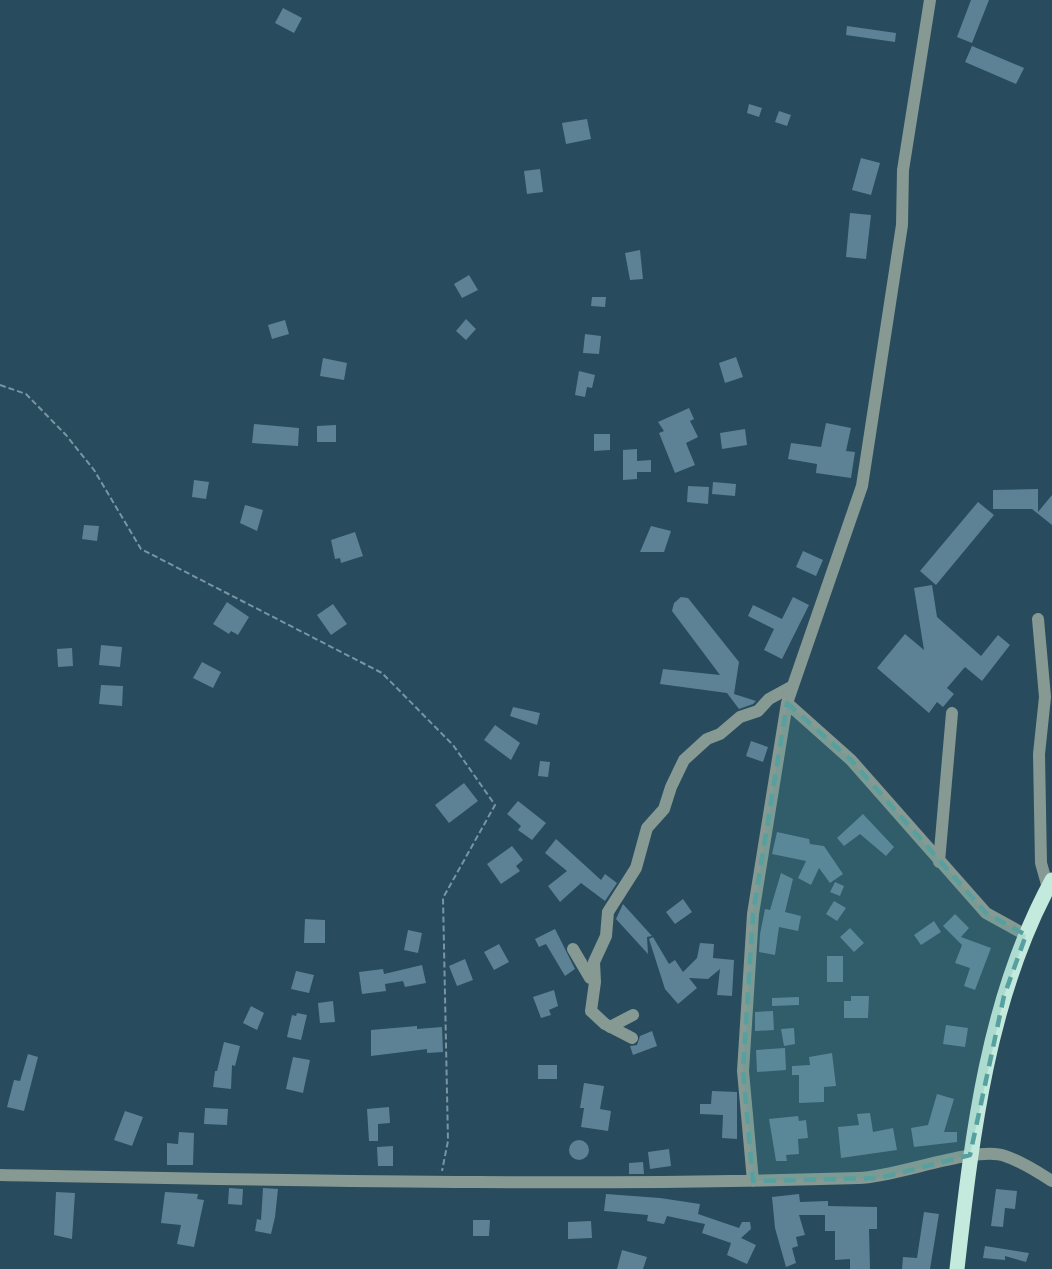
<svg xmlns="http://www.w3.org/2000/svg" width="1052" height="1269" font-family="'Noto Sans',sans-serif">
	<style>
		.building { fill: #5d8296 }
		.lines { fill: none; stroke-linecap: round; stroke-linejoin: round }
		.path { stroke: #7995a4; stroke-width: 2; stroke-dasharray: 6 3; stroke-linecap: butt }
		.minor { stroke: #869992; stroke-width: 12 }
		.major { stroke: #c4eadd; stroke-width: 15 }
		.marked { fill: #56a09f; fill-opacity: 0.2; stroke: #56a09f; stroke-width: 4.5; stroke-dasharray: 12 8; stroke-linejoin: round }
	</style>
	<rect width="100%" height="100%" fill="#284b5d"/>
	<path class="building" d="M971,0H989L972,43L957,37Z
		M283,8L302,18L294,33L275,23Z
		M847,26L896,33L895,42L846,35Z
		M972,46L1024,68L1016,84L965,62Z
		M749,104L762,108L759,117L747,113Z
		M779,111L791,115L787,126L775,122Z
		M587,119L591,139L566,144L562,123Z
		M861,158L880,163L871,195L852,190Z
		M540,169L543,192L527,194L524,171Z
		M850,213L871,215L866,259L846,257Z
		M640,250L643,279L630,280L625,253Z
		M469,275L478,290L462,298L454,284Z
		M592,297H606L605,307L591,306Z
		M466,319L476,329L466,340L456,331Z
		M285,320L289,334L272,339L268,325Z
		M585,334L601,336L599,354L583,353Z
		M736,357L743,377L725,383L719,363Z
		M323,358L347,363L344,380L320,376Z
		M579,371L595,375L592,388L587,387L585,397L575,395Z
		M689,408L694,419L690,421L698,437L686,443L695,465L675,473L659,433L664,431L658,422Z
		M826,423L851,428L846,451L855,452L851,478L816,473L817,464L788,459L791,443L821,447Z
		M254,424L299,428L298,446L252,443Z
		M336,425V442H317V426Z
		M745,429L747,445L722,449L720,433Z
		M594,434H610V450L594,451Z
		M637,449V461L651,460V472H637V479L623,480V450Z
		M194,480L209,482L206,499L192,497Z
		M713,482L736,484L735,496L712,494Z
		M688,486L709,487L708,504L687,502Z
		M1038,489V512L1052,495V525L1032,509H993V490Z
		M978,502L994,515L936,585L920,571Z
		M245,505L263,510L257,531L240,523Z
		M84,525L99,526L97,541L82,539Z
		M651,526L671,531L664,552H640Z
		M355,532L363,556L341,563L340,558L335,559L331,540Z
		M803,551L823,560L816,576L796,567Z
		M932,585L937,617L981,656L998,635L1010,645L982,681L965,667L947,688L954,694L943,707L937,702L929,713L877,668L905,634L924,650L914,588Z
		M681,597L688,598L739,662L734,694L756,701L753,704L739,709L727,693L660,684L663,669L720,675L672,611L674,603Z
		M793,597L809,605L782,659L764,650L774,629L748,616L753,605L782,619Z
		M227,602L249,617L238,635L231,631L229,634L213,624Z
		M333,604L347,624L331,635L317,615Z
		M101,645L122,647L120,667L99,665Z
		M72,648L73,666L58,667L57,649Z
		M202,662L221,672L213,688L193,678Z
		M101,685L123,686L122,706L99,704Z
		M513,707L540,713L537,725L510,716Z
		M495,725L520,743L511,760L484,740Z
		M751,741L768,747L763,762L746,756Z
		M540,761L550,762L548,777L538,776Z
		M464,783L478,801L449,823L435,805Z
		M518,801L546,823L532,840L518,830L521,826L507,814Z
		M863,814L894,847L886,856L860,834L844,846L837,838Z
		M777,832L809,839L810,844L824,846L843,874L830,883L819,868L811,885L798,878L806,861L772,854Z
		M556,839L601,880L605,874L617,883L605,901L581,883L560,902L548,886L567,871L545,853Z
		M512,846L523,860L516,866L520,871L501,884L487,864Z
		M781,873L793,879L785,912L801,916L798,931L779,927L775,955L759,952L760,934L765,909L770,910Z
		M835,882L844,886L840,896L830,892Z
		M683,899L692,912L675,924L666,912Z
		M834,901L846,908L837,921L826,914Z
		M623,904L652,936L647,937L648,954L616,919Z
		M955,914L969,928L961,937L991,948L975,990L964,986L970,968L955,963L962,945L943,926Z
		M305,919L325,920V943H304Z
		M934,921L941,932L921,945L914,935Z
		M850,928L864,943L854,952L840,937Z
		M555,929L575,969L565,976L546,944L539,947L535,939Z
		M408,930L422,933L418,953L404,950Z
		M653,937L669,964L675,960L683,972L697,958L700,943L714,944L713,958L734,960L732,996L717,995L720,969L708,979L689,978L697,988L678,1004L665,989L649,939Z
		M499,944L509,962L494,970L484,952Z
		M827,956H843V982H827Z
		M465,959L473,980L457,986L449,966Z
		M422,965L426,983L405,987L403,981L385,984L386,991L362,994L359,972L383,969L384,974Z
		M296,971L314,975L309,993L291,989Z
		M554,990L558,1006L549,1010L551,1015L541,1018L533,997Z
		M851,996H869L868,1018H844V1001H851Z
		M799,997V1005L772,1006V998Z
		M333,1001L335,1022L320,1023L318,1003Z
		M251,1006L264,1013L257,1030L243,1023Z
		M773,1011L774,1030L755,1031V1012Z
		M297,1013L307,1015L301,1040L287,1037L292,1015L296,1016Z
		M946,1025L968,1028L965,1047L943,1044Z
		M417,1026V1029L442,1027L443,1052L427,1053V1049L371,1056V1030Z
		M794,1028L795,1044L784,1046L781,1029Z
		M652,1031L657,1046L633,1055L630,1046L637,1045L640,1036Z
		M224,1042L240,1046L235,1066L232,1065L231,1089L213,1087L215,1071H217Z
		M785,1048L786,1070L757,1072L756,1050Z
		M832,1053L836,1086L824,1087V1102L799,1103V1075H792V1066L810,1065L809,1057Z
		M28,1054L38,1057L24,1111L7,1107L14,1080L20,1081Z
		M293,1057L310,1060L303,1093L286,1089Z
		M538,1065H557V1079H538Z
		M584,1083L604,1086L600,1109L611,1111L608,1131L581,1127L584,1108H580Z
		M712,1091L737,1092V1139L722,1138L723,1115L700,1114V1104H711Z
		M937,1094L954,1099L944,1132H957V1142L914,1147L911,1128L928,1125Z
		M389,1107L390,1123L378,1124V1141H369L367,1109Z
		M205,1108L228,1109L227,1125L204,1124Z
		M125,1111L143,1117L132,1146L114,1140Z
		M870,1113L873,1132L893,1128L897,1150L841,1158L838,1127L859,1125L857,1114Z
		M798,1116L799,1121L806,1120L808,1138L798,1139L799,1154L786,1155L787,1161H776L769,1119Z
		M179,1132L194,1133L193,1165H167V1143L178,1144Z
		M569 1150a10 10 0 1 1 20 0a10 10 0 1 1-20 0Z
		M393,1146V1166H378L377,1147Z
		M669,1149L671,1166L650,1169L648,1152Z
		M643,1162L644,1174H629V1163Z
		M229,1188L243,1189L242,1205L228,1204Z
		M263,1188L278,1189L275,1217L271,1234L255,1231L257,1219L261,1220Z
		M996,1189L1017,1191L1015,1209L1005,1208L1003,1227L991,1226Z
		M56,1192L75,1193L72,1239L54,1235Z
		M165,1192L198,1194L197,1199L204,1200L194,1247L177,1244L181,1225L161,1223Z
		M606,1194L660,1198L700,1204L698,1214L739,1228L742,1222H750L751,1229L741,1238L756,1245L747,1264L727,1255L731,1243L702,1233L705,1224L667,1216L664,1224L647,1221L648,1215L604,1211Z
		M799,1194L800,1202L828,1201V1206L877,1207V1229H869L870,1269H850V1259L835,1260V1231H825V1215H799L805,1235L796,1237L798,1246L792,1248L796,1263L786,1267L775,1228L772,1197Z
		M924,1212L939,1214L930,1269H902L903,1257L917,1258Z
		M473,1220H490L489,1236H473Z
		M591,1221L592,1238L568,1239V1222Z
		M985,1246L1029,1253L1026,1262L1005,1256V1260L983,1258Z
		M622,1250L647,1257L643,1269H617Z"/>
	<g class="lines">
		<path class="path" d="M0,385L26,394L66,435L94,470L141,549L382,673L453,745L495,805L443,898L448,1141L442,1171"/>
		<path class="minor" d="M1038,619L1045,697L1039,754L1041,863L1048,888
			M787,703L851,760L986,913L1026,935
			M939,862L952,713
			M573,949L590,978
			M610,1027L633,1015
			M632,1038L605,1024L591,1011L595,982L594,962L606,936L608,912L636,868L647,828L664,809L671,787L684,760L707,739L720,734L740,717L758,711L769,699L791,687
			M0,1175C286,1180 573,1187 859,1178C896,1177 977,1145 1005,1156C1021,1161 1038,1172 1052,1181
			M753,1181L743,1071L753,914L787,703L862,486L902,225L903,170L930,0"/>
		<path class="major" d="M957,1269C972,1137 987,999 1052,880"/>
	</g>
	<path class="marked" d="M787,703L851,760L986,913L1026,935L1004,996L970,1155L880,1178L753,1181L743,1071L753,914Z"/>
</svg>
